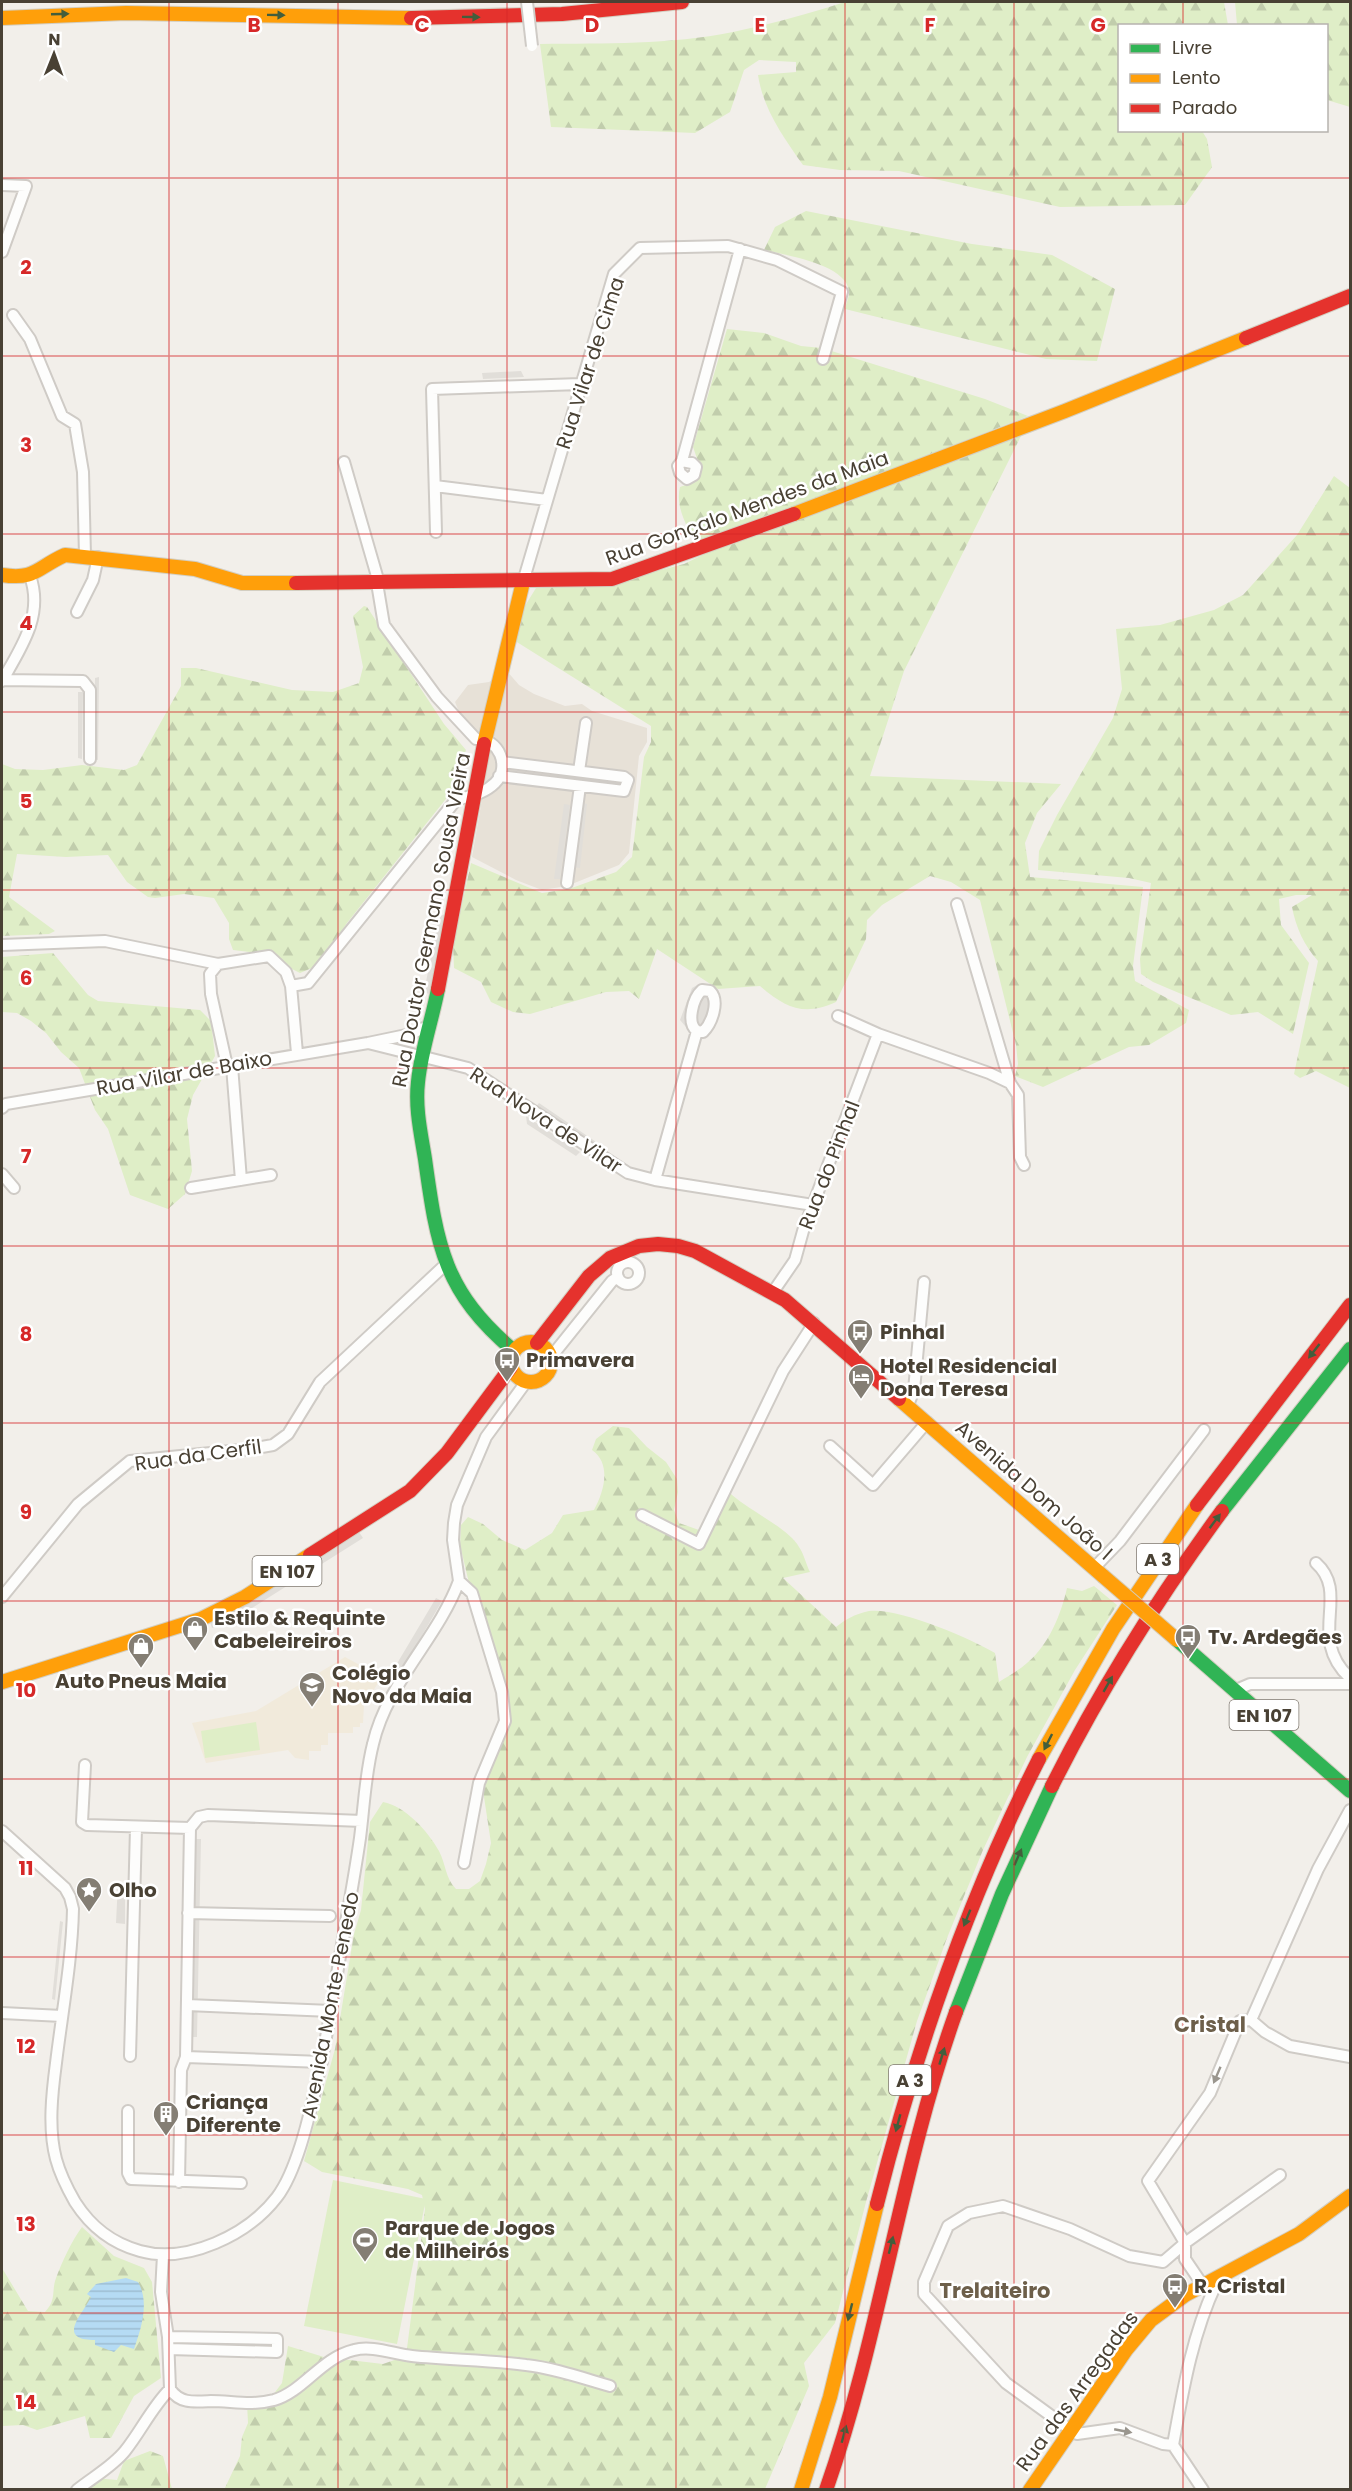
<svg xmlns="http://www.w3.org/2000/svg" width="1352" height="2491" font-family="Poppins,sans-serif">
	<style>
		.residential { fill: #e7e1d7 }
		.education { fill: #f1eadb }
		.grass { fill: #dfeec7 }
		.forest { fill: url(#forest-firs) }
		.parking { fill: #e1ded9 }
		.water { fill: url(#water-rules) }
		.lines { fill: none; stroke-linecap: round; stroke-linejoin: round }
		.street-casing { stroke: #cfcbc6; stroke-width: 14 }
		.fast-casing { stroke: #d3cec1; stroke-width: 16 }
		.slow-casing { stroke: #d3cec1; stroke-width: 16 }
		.jam-casing { stroke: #d3cec1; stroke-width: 16 }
		.street { stroke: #fdfdfc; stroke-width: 10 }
		.fast { stroke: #30b455; stroke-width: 14 }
		.slow { stroke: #ff9f0a; stroke-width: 14 }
		.jam { stroke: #e5322d; stroke-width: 14 }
		.street-bridge-casing { stroke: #cfcbc6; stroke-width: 14; stroke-linecap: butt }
		.slow-bridge-casing { stroke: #d6ccb5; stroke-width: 16; stroke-linecap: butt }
		.street-bridge { stroke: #fdfdfc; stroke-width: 10 }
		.slow-bridge { stroke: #ff9f0a; stroke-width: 14 }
		.oneway { fill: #435e3c }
		.oneway2 { fill: #9a968e }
		.grid { fill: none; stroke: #d62828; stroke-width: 1.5; stroke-opacity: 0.55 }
		.labels { text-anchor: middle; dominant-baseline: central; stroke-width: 5; stroke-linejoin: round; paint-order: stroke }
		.shield { fill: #fff; stroke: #807a71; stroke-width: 1.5 }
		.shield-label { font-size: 18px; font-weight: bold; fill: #494134 }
		.street-label { font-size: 20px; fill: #494134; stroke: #fff }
		.poi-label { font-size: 20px; font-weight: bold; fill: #494134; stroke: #fff; text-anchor: start }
		.neighbourhood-label { font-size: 21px; font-weight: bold; fill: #6d5f4a; stroke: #fff }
		.grid-label { font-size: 20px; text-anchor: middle; font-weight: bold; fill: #d62828; stroke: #fff; stroke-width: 5; stroke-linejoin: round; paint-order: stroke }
	</style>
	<defs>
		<pattern id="forest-firs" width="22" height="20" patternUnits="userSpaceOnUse" patternTransform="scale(1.5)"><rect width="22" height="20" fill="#dfeec7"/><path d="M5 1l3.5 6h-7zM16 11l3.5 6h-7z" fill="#c1cdac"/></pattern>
		<pattern id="water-rules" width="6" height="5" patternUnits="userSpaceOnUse" patternTransform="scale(1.5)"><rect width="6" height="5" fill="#b5dbf4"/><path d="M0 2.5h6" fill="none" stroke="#9dbdd2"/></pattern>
	</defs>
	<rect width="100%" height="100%" fill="#f2efea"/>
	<path class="residential" d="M506,670L519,685L534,694L565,706L582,704L592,711L647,728V742L639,756L629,853L619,865L567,886L542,890L516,880L472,857L491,747L464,724L455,702L468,685L489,682Z"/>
	<path class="education" d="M345,1657L382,1677L364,1705L363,1723H360V1727H353V1733H328V1745H321V1751H309V1760L295,1758L288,1750L206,1763L192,1723L256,1711Z"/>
	<path class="grass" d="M256,1722L260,1750L205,1758L201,1731Z
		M333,2180L426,2199L397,2344L304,2326Z"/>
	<path class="forest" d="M845,2H1224L1228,25L1120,26V130L1202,131L1207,139L1212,167L1185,205L1060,207L899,171L840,170L803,165C784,138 763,109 758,75L796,72V62L759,60L744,70L730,112L695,133L551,127L540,44C604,43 670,45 733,32C771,24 808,14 845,2Z
		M1235,2H1350V107L1327,100L1326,26L1237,25Z
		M806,211L972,244L1052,255L1115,289L1097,361L1046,359L845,309C846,303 850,296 849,291C846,264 785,255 764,250L775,227Z
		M727,329L764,333L801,346L822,348L985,399L1028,416L697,545C687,527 675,507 680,487L694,482L701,470L693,447Z
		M1021,436L904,671L870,776L1061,784L1037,813L1025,843L1030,877L1143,887L1133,966L1135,981L1189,1010L1186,1023L1149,1045L1129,1047L1043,1087L1015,1076L1018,1064L1016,1045L980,900L951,882L930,876L882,905L867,920L866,939L836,1002C803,1017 785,1007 760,986L718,989L657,949L639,999L629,991L606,992L530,1014L513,1012L491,1002L481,982L454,968L453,946L471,863L542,893L569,889L616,872L632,857L644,757L651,742V726L512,639L520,614L536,588L619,581L684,564L713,550Z
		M1334,476L1350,488V1088L1316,1071L1300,1078L1294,1074L1318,961C1304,945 1296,928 1292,907L1312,895H1296L1279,899L1281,925L1309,963L1293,1034L1258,1012L1231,1015L1153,982L1141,974L1140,959L1151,883L1129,878L1038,870L1039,851L1057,815L1113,718L1122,689L1116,629L1160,625L1214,610L1243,595L1297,535Z
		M364,606L367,607L444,724L466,750L453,790L347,923L319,965L300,973L286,966L275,955L233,950L229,939V923L214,898L184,894L155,898L148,897L127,882L108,855L66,857L17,854L9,897L55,931L49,934L2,936V764L15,769L43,770L82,765L124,770L137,765L181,686V668H196L292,690L333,692L359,683L363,667L353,616Z
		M53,953L88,995L98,1001L200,1010L211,1021L215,1056L193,1095L187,1119L192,1171L185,1194L168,1209L130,1195L108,1129L95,1110L79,1068L61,1052L46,1033L31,1021L17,1013L2,1012V957Z
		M613,1426L629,1428L647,1447L666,1462L677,1479L678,1492L674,1510L679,1523L699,1530L709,1524L729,1492C747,1510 789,1528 799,1547C804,1554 806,1564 810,1572L783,1578L836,1627C846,1619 855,1614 869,1611C898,1607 970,1638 995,1653L999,1682C1008,1676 1018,1671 1027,1663C1049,1645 1061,1614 1067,1588L1082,1591L1094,1586L1117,1605L1075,1670L1027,1757L983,1850L947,1938L917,2021L866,2202L835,2323L804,2363L809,2386L765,2489L224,2490L240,2456L242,2437L248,2423L247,2404L269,2400L282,2383L288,2346L324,2357L383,2364L406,2356L425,2209L422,2195L408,2189L322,2172L304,2161L335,2049L354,1934L361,1910L370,1822L383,1802C405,1806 428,1831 439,1851C446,1864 445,1878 456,1889H469L480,1881L486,1864L491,1843L484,1797L482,1769L506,1701L504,1679L492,1654L473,1600L460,1545L461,1525L468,1517L483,1524L502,1540L525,1550L552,1533L563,1515L594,1510C604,1492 612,1464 592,1450L596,1439Z
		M82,2227L114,2256L144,2268L152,2282L161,2378L134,2396L111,2438H90L85,2416L37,2430L23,2425L2,2426V2268L28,2311L45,2312C57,2299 51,2292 56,2278C63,2260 71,2242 82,2227Z
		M150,2451L163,2456L172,2489L79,2490L84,2477L117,2480L124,2461Z"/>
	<path class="parking" d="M521,371L524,377L483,379L482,373Z
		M99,677L98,760L94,759L95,678Z
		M78,692H83L82,759L78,758Z
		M582,803L587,804L580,868L573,867Z
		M564,804L570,805L560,879H554Z
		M446,914L429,994L424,992L439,916Z
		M699,984L718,991L721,998L704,1036L691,1033L680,1020L692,988Z
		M539,1103L602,1146L599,1152L535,1108Z
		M526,1116L580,1152L576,1156L527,1124Z
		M359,1532L363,1538L241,1615L212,1628L209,1619Z
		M436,1598L442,1601L396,1680L389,1677Z
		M195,1839H201L197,2037H191Z
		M118,1882L125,1883V1924L116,1923Z
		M60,1921L63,1922L55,2000L52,1999Z"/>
	<path class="water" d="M126,2278L138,2282C150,2302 141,2329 134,2349L121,2345L114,2352L95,2345V2340C55,2340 83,2314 91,2297L87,2294L96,2284Z"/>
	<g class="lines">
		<g class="street-casing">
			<path id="street" d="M2,185L26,186L2,252
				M13,315L30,339L62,416L75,424L83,472L85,556
				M682,461L692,463L696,467L694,475L687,479L680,473L678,466L682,461L740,249
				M344,462L379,583
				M435,486L547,500
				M436,532L432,389L580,384
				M523,582L614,274L640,248L728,246L777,260L842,292L823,359
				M77,612L93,580L98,557
				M2,680L83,681L90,690V759
				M2,681C21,648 44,615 30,576
				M579,771L586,723
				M499,776L624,791L628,780L624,777L502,762
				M567,883L580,786
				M957,904L1010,1083
				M2,945L105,941L218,964
				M291,986L308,983L456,800C470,796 484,794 495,783C511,767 499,738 476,739L437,697L384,625L377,583
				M838,1016L878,1034L989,1073L1010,1083L1018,1095L1020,1157L1024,1165
				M368,1043L468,1068L628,1173L655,1180L813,1205
				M227,1066L211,994L210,974L218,964L269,956L286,972L291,986L297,1053
				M232,1066L241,1180
				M2,1108L6,1104L368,1043L411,1034L430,1025
				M2,1174L14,1188
				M655,1180L697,1031L703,1032C712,1023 720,1001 710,991L702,990C693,998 686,1023 697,1031
				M191,1188L271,1175
				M617 1273a11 11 0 1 1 22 0a11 11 0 1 1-22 0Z
				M773,1292L795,1260L803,1231L878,1034
				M551,1357L612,1281L618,1277
				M908,1405L914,1390L924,1282
				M830,1446L873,1485L927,1422
				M642,1515L699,1544L783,1371L814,1323
				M1316,1563C1351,1594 1306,1638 1350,1678
				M1094,1568L1120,1541L1204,1430
				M2,1597L78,1504L130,1461L251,1449L273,1445L288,1434L320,1382L445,1265
				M1236,1690L1250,1684H1350
				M85,1765L82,1822L87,1825L190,1828
				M2,1831L65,1888L70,1897L73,1909C72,1960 62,2013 56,2063C52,2093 48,2129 56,2159C60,2174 67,2188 75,2202C91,2227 111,2243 140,2251C187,2264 248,2235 277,2197C296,2172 308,2121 315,2091C325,2048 332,2005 339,1962C346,1921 354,1880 360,1838C364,1807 365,1775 373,1744C387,1683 438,1638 459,1581
				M464,1863L479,1783L505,1721L502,1692L472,1593L459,1581L453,1540L454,1523L457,1505L486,1437L526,1382
				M188,1913L330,1916
				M187,2005L331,2011
				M2,2013L62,2016
				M1251,2020L1318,1869L1350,1810
				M130,2056L136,1828
				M322,2062L186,2057L190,1828L199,1817L208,1815L362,1821
				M128,2111V2173L131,2179L241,2183
				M179,2182L181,2070L186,2057
				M163,2255L161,2292L168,2337L170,2389
				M1204,2287L1185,2259V2243L1148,2181L1210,2093L1240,2021L1251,2020L1265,2032L1290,2046L1350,2057
				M168,2337L277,2339V2352L169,2349
				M170,2389C180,2404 194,2402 211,2401C232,2401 252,2406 274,2400C304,2391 321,2358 354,2350C372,2345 394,2354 412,2356C450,2360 488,2360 526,2365C554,2368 582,2378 610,2386
				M1173,2445L1163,2444L1120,2428L1077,2434L1072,2431L1006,2383L924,2294V2282L948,2226L969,2213L1003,2206L1070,2229L1129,2256L1163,2262L1185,2243L1280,2175
				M77,2490C93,2477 112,2467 125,2451C141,2431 152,2407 170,2389
				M1203,2490L1173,2445C1183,2389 1193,2331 1218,2280"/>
		</g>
		<g class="fast-casing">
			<path id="fast" d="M438,989C432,1020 421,1051 418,1082C415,1108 421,1134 425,1159C437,1246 444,1292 514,1351
				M1222,1511L1350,1349
				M1177,1640L1350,1791
				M956,2012L1002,1894L1052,1786"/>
		</g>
		<g class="slow-casing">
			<path id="slow" d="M2,18L126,13L411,18
				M794,514L1065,411L1246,338
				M2,575C36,580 36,568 65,555L195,569L242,583H296
				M484,744L523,582
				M511 1362a20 20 0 1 1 40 0a20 20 0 1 1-40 0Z
				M899,1399L1103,1576
				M2,1682L201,1619L245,1597L310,1555
				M1039,1759L1113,1629L1197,1505
				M801,2490L830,2397L877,2204
				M1030,2490L1126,2350L1151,2320L1185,2295L1299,2234L1350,2196"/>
		</g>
		<g class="jam-casing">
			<path id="jam" d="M411,18L562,14L682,2
				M1246,338L1350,296
				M296,583L612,579L794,514
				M438,989L484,744
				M537,1343L589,1276L610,1258L639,1246L658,1244L678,1246L695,1251L785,1300L899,1399
				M1197,1505L1350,1305
				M310,1555L410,1491L447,1453L511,1367
				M1052,1786C1100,1690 1158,1598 1222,1511
				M877,2204C916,2049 967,1901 1039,1759
				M826,2490C881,2334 900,2168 956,2012"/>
		</g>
		<use href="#street" class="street"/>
		<use href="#fast" class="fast"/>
		<use href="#slow" class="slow"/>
		<use href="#jam" class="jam"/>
		<g class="street-bridge-casing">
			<path id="street-bridge" d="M527,2L532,46"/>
		</g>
		<g class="slow-bridge-casing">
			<path id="slow-bridge" d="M1103,1576L1177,1640"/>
		</g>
		<use href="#street-bridge" class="street-bridge"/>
		<use href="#slow-bridge" class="slow-bridge"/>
	</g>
	<defs><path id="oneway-solid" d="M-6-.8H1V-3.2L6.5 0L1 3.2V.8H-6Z" transform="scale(1.5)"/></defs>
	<g class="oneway">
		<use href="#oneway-solid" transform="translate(60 14) rotate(-2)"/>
		<use href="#oneway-solid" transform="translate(276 15) rotate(1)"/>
		<use href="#oneway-solid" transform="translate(471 17) rotate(1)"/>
		<use href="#oneway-solid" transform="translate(1314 1351) rotate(128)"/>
		<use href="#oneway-solid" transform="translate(1215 1521) rotate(-53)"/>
		<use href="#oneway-solid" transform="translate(1108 1684) rotate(-60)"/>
		<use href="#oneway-solid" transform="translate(1048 1742) rotate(117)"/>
		<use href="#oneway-solid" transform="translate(1018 1857) rotate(-66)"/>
		<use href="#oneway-solid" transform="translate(967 1918) rotate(112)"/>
		<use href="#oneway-solid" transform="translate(942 2056) rotate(-73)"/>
		<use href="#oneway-solid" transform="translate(898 2123) rotate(105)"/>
		<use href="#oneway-solid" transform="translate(891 2245) rotate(-76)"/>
		<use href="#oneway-solid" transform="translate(850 2312) rotate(104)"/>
		<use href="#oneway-solid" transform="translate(844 2434) rotate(-75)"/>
	</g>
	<g class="oneway2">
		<use href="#oneway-solid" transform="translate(1217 2075) rotate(113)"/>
		<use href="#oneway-solid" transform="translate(1123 2431) rotate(11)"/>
	</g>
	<path class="grid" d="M169,2V2490M338,2V2490M507,2V2490M676,2V2490M845,2V2490M1014,2V2490M1183,2V26M1183,130V2490M2,178H1350M2,356H1350M2,534H1350M2,712H1350M2,890H1350M2,1068H1350M2,1246H1350M2,1423H1350M2,1601H1350M2,1779H1350M2,1957H1350M2,2135H1350M2,2313H1350"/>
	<defs>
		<g id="bus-pin" transform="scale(1.35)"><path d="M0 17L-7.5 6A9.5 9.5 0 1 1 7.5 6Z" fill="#847e74" stroke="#fff"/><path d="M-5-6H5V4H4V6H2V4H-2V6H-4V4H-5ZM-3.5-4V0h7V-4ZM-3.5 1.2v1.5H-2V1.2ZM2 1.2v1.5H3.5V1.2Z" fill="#fff"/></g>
		<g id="hotel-pin" transform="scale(1.35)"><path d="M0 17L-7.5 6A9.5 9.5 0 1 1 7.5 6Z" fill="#847e74" stroke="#fff"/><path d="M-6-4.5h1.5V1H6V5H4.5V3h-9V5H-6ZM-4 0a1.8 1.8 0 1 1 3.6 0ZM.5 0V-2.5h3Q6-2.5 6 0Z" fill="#fff"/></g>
		<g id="shop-pin" transform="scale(1.35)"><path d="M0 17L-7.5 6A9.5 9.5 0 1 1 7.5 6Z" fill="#847e74" stroke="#fff"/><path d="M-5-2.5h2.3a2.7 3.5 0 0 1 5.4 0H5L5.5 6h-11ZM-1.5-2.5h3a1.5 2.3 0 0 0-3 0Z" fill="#fff"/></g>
		<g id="school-pin" transform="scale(1.35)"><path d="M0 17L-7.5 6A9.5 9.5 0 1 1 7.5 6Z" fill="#847e74" stroke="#fff"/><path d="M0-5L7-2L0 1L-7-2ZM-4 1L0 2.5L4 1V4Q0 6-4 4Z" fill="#fff"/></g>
		<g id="sight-pin" transform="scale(1.35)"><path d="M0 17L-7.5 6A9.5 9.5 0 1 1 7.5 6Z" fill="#847e74" stroke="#fff"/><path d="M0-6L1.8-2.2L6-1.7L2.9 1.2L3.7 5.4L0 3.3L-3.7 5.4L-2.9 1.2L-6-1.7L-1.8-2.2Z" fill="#fff"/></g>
		<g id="building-pin" transform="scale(1.35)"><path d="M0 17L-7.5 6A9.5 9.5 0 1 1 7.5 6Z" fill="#847e74" stroke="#fff"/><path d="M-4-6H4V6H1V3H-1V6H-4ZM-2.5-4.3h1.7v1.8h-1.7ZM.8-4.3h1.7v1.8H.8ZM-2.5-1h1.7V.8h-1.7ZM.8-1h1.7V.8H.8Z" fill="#fff"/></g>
		<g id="stadium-pin" transform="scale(1.35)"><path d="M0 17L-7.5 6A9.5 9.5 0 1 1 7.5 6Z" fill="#847e74" stroke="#fff"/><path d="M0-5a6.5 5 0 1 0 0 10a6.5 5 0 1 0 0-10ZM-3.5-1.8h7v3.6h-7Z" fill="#fff"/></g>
	</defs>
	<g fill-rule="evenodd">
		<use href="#bus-pin" x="860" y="1332"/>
		<use href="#bus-pin" x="507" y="1360"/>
		<use href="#hotel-pin" x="861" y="1377"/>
		<use href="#shop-pin" x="195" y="1629"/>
		<use href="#bus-pin" x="1188" y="1637"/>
		<use href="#shop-pin" x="141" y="1646"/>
		<use href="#school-pin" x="312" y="1685"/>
		<use href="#sight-pin" x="89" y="1890"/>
		<use href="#building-pin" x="166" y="2114"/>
		<use href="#stadium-pin" x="365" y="2240"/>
		<use href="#bus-pin" x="1175" y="2286"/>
	</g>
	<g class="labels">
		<g class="shield">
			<rect x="1137" y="1544" width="42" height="30" rx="4.5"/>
			<rect x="252.5" y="1556" width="69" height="30" rx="4.5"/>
			<rect x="1229.5" y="1700" width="69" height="30" rx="4.5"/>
			<rect x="889" y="2065" width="42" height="30" rx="4.5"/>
		</g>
		<g class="shield-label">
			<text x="1158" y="1559">A 3</text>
			<text x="287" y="1571">EN 107</text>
			<text x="1264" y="1715">EN 107</text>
			<text x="910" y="2080">A 3</text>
		</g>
		<g class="street-label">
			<text transform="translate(590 363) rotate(-72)">Rua Vilar de Cima</text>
			<text transform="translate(747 508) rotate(-20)">Rua Gonçalo Mendes da Maia</text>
			<text transform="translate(431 920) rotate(-79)">Rua Doutor Germano Sousa Vieira</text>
			<text transform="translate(184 1073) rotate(-10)">Rua Vilar de Baixo</text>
			<text transform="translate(546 1120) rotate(33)">Rua Nova de Vilar</text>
			<text transform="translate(829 1165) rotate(-69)">Rua do Pinhal</text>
			<text transform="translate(198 1455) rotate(-8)">Rua da Cerfil</text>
			<text transform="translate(1034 1490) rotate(41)">Avenida Dom João I</text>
			<text transform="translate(330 2005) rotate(-79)">Avenida Monte Penedo</text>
			<text transform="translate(1077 2391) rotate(-54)">Rua das Arregadas</text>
		</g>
		<g class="poi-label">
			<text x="880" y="1332">Pinhal</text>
			<text x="526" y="1360">Primavera</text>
			<text x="880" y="1366">Hotel Residencial<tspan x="880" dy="23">Dona Teresa</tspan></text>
			<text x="214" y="1618">Estilo &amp; Requinte<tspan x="214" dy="23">Cabeleireiros</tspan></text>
			<text x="1208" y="1637">Tv. Ardegães</text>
			<text x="332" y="1673">Colégio<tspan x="332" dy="23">Novo da Maia</tspan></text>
			<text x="141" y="1681" text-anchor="middle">Auto Pneus Maia</text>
			<text x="109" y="1890">Olho</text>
			<text x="186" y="2102">Criança<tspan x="186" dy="23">Diferente</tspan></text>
			<text x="385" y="2228">Parque de Jogos<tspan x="385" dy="23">de Milheirós</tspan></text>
			<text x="1194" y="2286">R. Cristal</text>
		</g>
		<g class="neighbourhood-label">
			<text x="1210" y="2024">Cristal</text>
			<text x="995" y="2290">Trelaiteiro</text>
		</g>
	</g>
	<g class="grid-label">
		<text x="254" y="32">B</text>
		<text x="422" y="32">C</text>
		<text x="592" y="32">D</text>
		<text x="760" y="32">E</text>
		<text x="930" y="32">F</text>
		<text x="1098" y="32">G</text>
		<text x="26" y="274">2</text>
		<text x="26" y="452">3</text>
		<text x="26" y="630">4</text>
		<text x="26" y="808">5</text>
		<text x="26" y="985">6</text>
		<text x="26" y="1163">7</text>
		<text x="26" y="1341">8</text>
		<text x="26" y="1519">9</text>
		<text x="26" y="1697">10</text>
		<text x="26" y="1875">11</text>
		<text x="26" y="2053">12</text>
		<text x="26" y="2231">13</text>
		<text x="26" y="2409">14</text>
	</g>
	<rect width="1352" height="2491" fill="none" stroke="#494134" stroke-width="6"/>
	<rect x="1118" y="24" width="210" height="108" fill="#ffffff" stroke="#b6b3ae" stroke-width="1.5"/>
	<rect x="1130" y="44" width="30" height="9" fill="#30b455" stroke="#b6b3ae" stroke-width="1.5"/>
	<text x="1172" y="54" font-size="18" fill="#494134">Livre</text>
	<rect x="1130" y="74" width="30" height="9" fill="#ff9f0a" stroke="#b6b3ae" stroke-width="1.5"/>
	<text x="1172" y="84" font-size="18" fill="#494134">Lento</text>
	<rect x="1130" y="104" width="30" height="9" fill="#e5322d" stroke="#b6b3ae" stroke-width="1.5"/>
	<text x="1172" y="114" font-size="18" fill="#494134">Parado</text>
	<g transform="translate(54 54) rotate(1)" stroke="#ffffff" stroke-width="4.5" paint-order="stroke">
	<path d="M0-4.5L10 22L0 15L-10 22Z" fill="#494134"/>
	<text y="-9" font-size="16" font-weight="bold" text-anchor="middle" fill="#494134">N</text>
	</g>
</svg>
